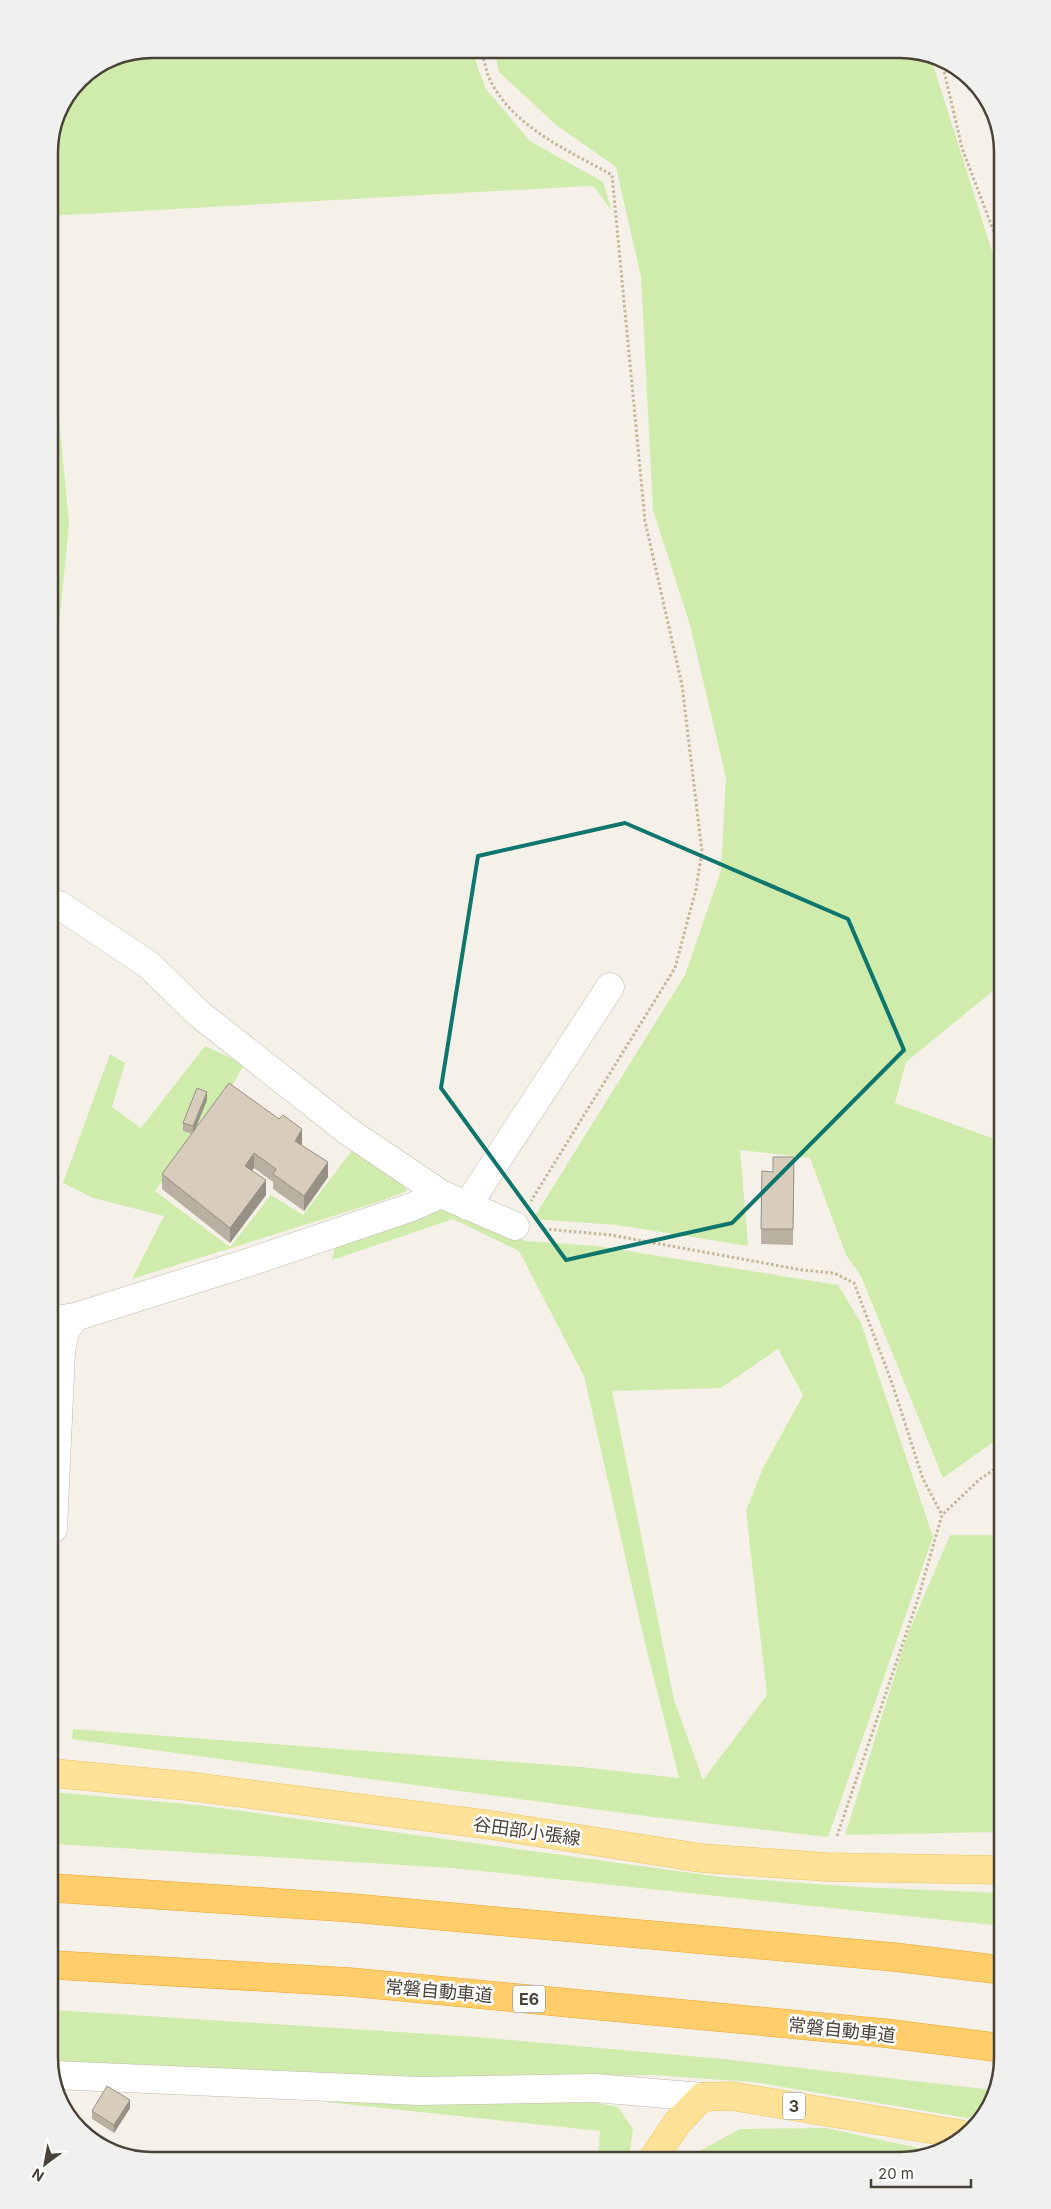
<svg xmlns="http://www.w3.org/2000/svg" width="1051" height="2209" font-family="Inter,'Noto Sans JP',sans-serif">
	<style>
		.commercial { fill: #f8e8d2 }
		.green { fill: #d0ecad; fill-rule: evenodd }
		.lines { fill: none; stroke-linecap: round; stroke-linejoin: round }
		.minor-casing { stroke: #c2b9a9; stroke-width: 29 }
		.major-casing { stroke: #edc35d; stroke-width: 29 }
		.highway-casing { stroke: #eaa52d; stroke-width: 29 }
		.path { stroke: #c5b599; stroke-width: 3; stroke-dasharray: 2.5 2.5; stroke-linecap: butt }
		.minor { stroke: #fff; stroke-width: 28 }
		.major { stroke: #ffe297; stroke-width: 28 }
		.highway { stroke: #ffcd69; stroke-width: 28 }
		.wall { fill: #bab0a2 }
		.shaded-wall { fill: #979084 }
		.building { fill: #d8cdbc; stroke: #979084 }
		.marked { fill: none; stroke: #0f766e; stroke-width: 4; stroke-linejoin: round }
		.labels { text-anchor: middle; dominant-baseline: central; stroke-width: 5; stroke-linejoin: round; paint-order: stroke }
		.shield { fill: #fff; stroke: #807b72; stroke-width: 1 }
		.shield-label { font-size: 16px; font-weight: bold; fill: #494236 }
		.street-label { font-size: 18px; fill: #494236; stroke: #fff }
		.rim { fill: none; stroke: #494236; stroke-width: 2.5 }
	</style>
	<rect width="100%" height="100%" fill="#f5f1e8"/>
	<path class="commercial" d="M120,55L59,108L79,79L112,56Z"/>
	<path class="green" d="M151,49H471L486,89L530,141L603,182L612,211L594,187L588,186L49,216V145L57,112L120,55Z
		M494,49H907L931,58L997,267L999,986L906,1062L895,1103L1000,1141V1437L943,1478L861,1276L846,1255L810,1158L740,1150L748,1246L617,1225L533,1219L685,975L721,871L726,778L690,625L653,510L641,277L616,167L556,125L499,72Z
		M49,311L69,523L51,710Z
		M205,1046L244,1064L230,1090L155,1191L230,1247L271,1195L303,1215L353,1149L400,1181L407,1191L381,1201L132,1279L164,1216L93,1198L63,1183L110,1054L125,1063L112,1107L141,1128Z
		M450,1207L488,1227L526,1241L597,1246L838,1285L861,1323L933,1537L828,1837L653,1817L72,1739L73,1729L581,1767L679,1778L645,1643L584,1376L519,1251L453,1219L332,1260L335,1247ZM778,1349L803,1395L763,1468L746,1511L767,1695L703,1780L674,1700L612,1391L721,1388Z
		M950,1535H992L1001,1546L1002,1832L845,1835L907,1636Z
		M53,1792L198,1805L721,1877L858,1887L1002,1893V1926L452,1868L54,1844Z
		M54,2010L477,2037L723,2059L993,2090L985,2115L979,2120L753,2082L653,2075L467,2079L304,2074L54,2063Z
		M577,2099L618,2107L633,2129L629,2157H598L600,2131L326,2102Z
		M826,2128L937,2152L933,2155L690,2156L740,2129Z"/>
	<g class="lines">
		<g class="minor-casing">
			<path id="minor" d="M51,902L59,905L149,965L198,1013L349,1132L441,1194L515,1226
				M467,1206L610,987
				M52,1328L62,1319L75,1317L247,1263L412,1207L441,1194
				M53,1529L61,1352L65,1331L75,1317
				M54,2075L419,2091L595,2088L702,2097"/>
		</g>
		<g class="major-casing">
			<path id="major" d="M53,1773L187,1786L491,1825L701,1858L826,1867L1002,1870
				M654,2157L677,2123L702,2097L731,2096L960,2134"/>
		</g>
		<g class="highway-casing">
			<path id="highway" d="M54,1888L353,1908L894,1957L1002,1970
				M54,1965L350,1982L884,2033L1002,2048"/>
		</g>
		<path class="path" d="M481,49C484,59 486,72 491,82C515,128 569,151 612,175L645,521L682,685L702,852L696,889L675,968L531,1201
			M942,62L962,148L997,240
			M544,1229L611,1235L802,1270L834,1273L854,1283L892,1383L923,1479L942,1515
			M837,1836L917,1602L942,1515L980,1479L1001,1465"/>
		<use href="#minor" class="minor"/>
		<use href="#major" class="major"/>
		<use href="#highway" class="highway"/>
	</g>
	<path class="wall" d="M207,1100L195,1130L302,1144L301,1146L328,1177L304,1211L273,1189V1182L254,1168L252,1171L266,1195L230,1243L162,1189V1174L192,1134L183,1131V1123Z
		M794,1157L793,1245L761,1244L762,1171L773,1172Z
		M130,2108L114,2133L92,2119V2111Z"/>
	<path class="shaded-wall" d="M92,70L72,89L79,79Z
		M207,1092V1100L193,1134V1126Z
		M302,1129V1144L295,1157V1141Z
		M254,1153V1168L245,1181V1166Z
		M328,1162V1177L304,1211V1196Z
		M266,1180V1195L230,1243V1228Z
		M130,2100V2108L114,2133V2125Z"/>
	<path class="building" d="M229,1083L279,1119L283,1115L302,1129L295,1141L328,1162L304,1196L273,1174L276,1169L254,1153L245,1166L266,1180L230,1228L162,1174Z
		M197,1088L207,1092L193,1126L183,1123Z
		M773,1157H794L793,1229H761L762,1171L773,1172Z
		M107,2086L130,2100L114,2125L92,2111Z
		M86,2135L96,2141L89,2139Z"/>
	<path class="marked" d="M625,823L848,919L904,1050L732,1223L566,1260L441,1088L478,856Z"/>
	<g class="labels">
		<g class="shield">
			<rect x="513" y="1985.5" width="32" height="27" rx="4"/>
			<rect x="783" y="2092.5" width="22" height="27" rx="4"/>
		</g>
		<g class="shield-label">
			<text x="529" y="1999">E6</text>
			<text x="794" y="2106">3</text>
		</g>
		<g class="street-label">
			<text transform="translate(527 1831) rotate(8)">谷田部小張線</text>
			<text transform="translate(439 1991) rotate(5)">常磐自動車道</text>
			<text transform="translate(842 2030) rotate(6)">常磐自動車道</text>
		</g>
	</g>
	<path d="M0 0H1051V2209H0ZM152 58H900A94 94 0 0 1 994 152V2058A94 94 0 0 1 900 2152H152A94 94 0 0 1 58 2058V152A94 94 0 0 1 152 58Z" fill="#f0f0ef" fill-rule="evenodd"/>
	<path class="rim" d="M152 58H900A94 94 0 0 1 994 152V2058A94 94 0 0 1 900 2152H152A94 94 0 0 1 58 2058V152A94 94 0 0 1 152 58Z"/>
	<g transform="translate(45 2164) rotate(212)" stroke="#ffffff" stroke-width="4" paint-order="stroke">
	<path d="M0-4L9 19L0 12L-9 19Z" fill="#494236"/>
	<text y="-8" font-size="14" font-weight="bold" text-anchor="middle" fill="#494236">N</text>
	</g>
	<path d="M871 2179v8h100v-8" fill="none" stroke="#494236" stroke-width="2.5"/>
	<text x="878" y="2179" font-size="15" fill="#494236" stroke="#ffffff" stroke-width="4" paint-order="stroke">20 m</text>
</svg>
